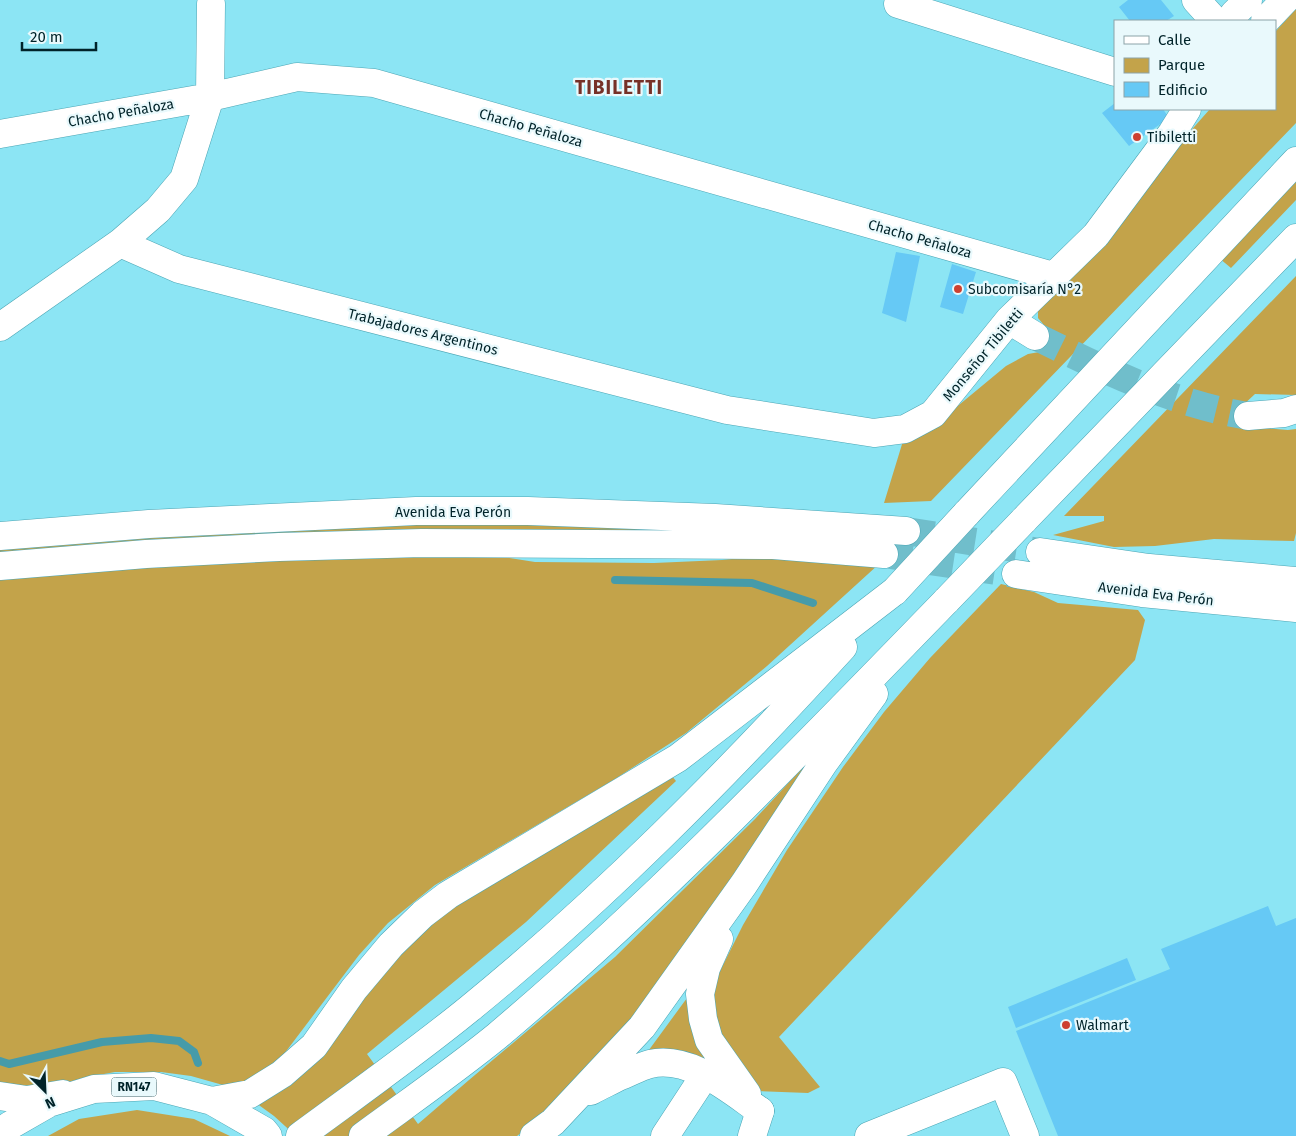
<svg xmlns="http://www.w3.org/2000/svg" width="1296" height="1136" font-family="'Fira Sans',sans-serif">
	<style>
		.green { fill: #c3a34a }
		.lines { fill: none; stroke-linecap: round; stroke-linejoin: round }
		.stream { stroke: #469ba9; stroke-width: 8 }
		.building { fill: #66c9f5 }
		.minor-tunnel { stroke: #70becb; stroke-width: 28; stroke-dasharray: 28 14; stroke-linecap: butt }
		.major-tunnel { stroke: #70becb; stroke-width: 28; stroke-dasharray: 28 14; stroke-linecap: butt }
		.minor-casing { stroke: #4ba5b4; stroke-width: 29 }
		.major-casing { stroke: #4ba5b4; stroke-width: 29 }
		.highway-casing { stroke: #4ba5b4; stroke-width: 29 }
		.minor { stroke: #fff; stroke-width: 28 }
		.major { stroke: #fff; stroke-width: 28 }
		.highway { stroke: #fff; stroke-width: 28 }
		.highway-bridge-casing { stroke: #4ba5b4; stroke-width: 29; stroke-linecap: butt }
		.highway-bridge { stroke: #fff; stroke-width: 28 }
		.poi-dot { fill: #cd4031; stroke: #e9f9fc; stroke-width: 2 }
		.labels { text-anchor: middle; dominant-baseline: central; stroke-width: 4.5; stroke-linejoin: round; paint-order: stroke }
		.shield { fill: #e9f9fc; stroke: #466368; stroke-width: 1 }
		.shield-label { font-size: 12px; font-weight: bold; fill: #002329 }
		.street-label { font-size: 14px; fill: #002329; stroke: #e9f9fc }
		.poi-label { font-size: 14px; fill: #002329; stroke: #e9f9fc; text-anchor: start }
		.district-label { font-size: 19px; font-weight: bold; letter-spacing: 1px; fill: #763127; stroke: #e9f9fc }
	</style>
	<rect width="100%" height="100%" fill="#8ce5f4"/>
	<path class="green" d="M1296,9V123L931,501L884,503L903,441L942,419L1006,366L1028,354L1045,351L1055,338L1038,318V303L1210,109H1275V32Z
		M1296,177V200L1231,268L1219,258Z
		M1296,276V395L1255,394L1241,407L1242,426L1288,430L1296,429V533L1294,541L1214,539L1155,546L1114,547L1053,535L1104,521V516H1064Z
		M423,524H525L668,530V535L0,556V547L146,536Z
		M472,552L535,562L654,563L722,560L771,555L879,564L767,666L686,733L615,779L435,885L388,923L359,955L281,1058L265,1075L230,1087L191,1076L161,1072H115L82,1078L43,1091L0,1084V575L190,561Z
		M1001,584L1034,592L1058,603L1138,610L1145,620L1135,660L779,1037L820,1087L808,1093L754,1091L713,1025L710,1012L719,973L743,925L787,850L843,767L884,712L930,658Z
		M831,737L642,1011L541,1117L517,1136H296L274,1116L256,1103L344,1016L435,916L671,775L676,781L526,922L367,1054L418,1124L469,1080L615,957L755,819Z
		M687,998L710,1067L646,1054Z
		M137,1110L194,1119L230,1136H48L79,1119Z"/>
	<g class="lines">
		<path class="stream" d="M615,580L752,583L813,603
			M0,1061L9,1064L102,1042L151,1038L179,1041L194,1052L198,1063"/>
	</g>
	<path class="building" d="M1128,0H1161L1174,16L1166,21H1130L1119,7Z
		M1115,103V109H1163L1169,118L1129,146L1102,113Z
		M896,252L920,256L906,322L882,313Z
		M952,264L976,272L963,314L940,307Z
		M1268,906L1276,926L1296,918V1136H1058L1016,1031L1170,969L1161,949Z
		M1127,958L1136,980L1016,1028L1008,1007Z"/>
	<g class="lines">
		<path class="minor-tunnel" d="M1035,336C1102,369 1173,404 1248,416"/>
		<path class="major-tunnel" d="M906,531L1040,552
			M884,554L1016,574"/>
		<g class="minor-casing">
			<path id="minor" d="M1196,0L1215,21
				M898,4L1115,72
				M1234,21V14L1248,0
				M1265,21L1285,0
				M0,134L210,97L297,77L374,83L1053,276
				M120,243L179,269L727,410L874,433L905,429L933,414L1009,320L1096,235L1172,133L1187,109
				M1009,320L1035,336
				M0,327L120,243L158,210L184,179L210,97L211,4
				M1248,416L1284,413L1296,409
				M665,1136L705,1075
				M752,1136L760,1111
				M869,1136L1003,1082L1025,1136"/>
		</g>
		<g class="major-casing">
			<path id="major" d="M0,536L149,524L416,511H528L715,518L906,531
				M1040,552L1149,568L1296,581
				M0,566L146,554L279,547L422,543L773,545L884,554
				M1016,574L1142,593L1296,608
				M0,1096L27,1100L63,1094"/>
		</g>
		<g class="highway-casing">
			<path id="highway" d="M966,514L1296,161
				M1023,521L1296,238
				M719,939L706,968L700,994L703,1019L709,1040L747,1094
				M591,1091C599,1086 609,1082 618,1077C629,1073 639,1067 650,1064C690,1055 730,1090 760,1111
				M212,1101L250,1094L282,1074L314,1046L354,989L391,945L423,914L448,895L678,758L895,591
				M0,1135L9,1126L49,1103L94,1089L154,1086L212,1101L264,1131L268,1136
				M300,1136C357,1094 415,1053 469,1009C603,900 727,774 843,647
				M363,1136C408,1103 454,1071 497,1036C657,901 801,750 947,600
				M534,1136L553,1122L642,1027L744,884L823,764L874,694"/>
		</g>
		<use href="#minor" class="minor"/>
		<use href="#major" class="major"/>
		<use href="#highway" class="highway"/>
		<g class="highway-bridge-casing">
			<path id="highway-bridge" d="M895,591L966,514
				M947,600L1023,521"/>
		</g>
		<use href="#highway-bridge" class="highway-bridge"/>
	</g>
	<g class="poi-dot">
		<circle cx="1137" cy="137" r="5"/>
		<circle cx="958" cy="289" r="5"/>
		<circle cx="1066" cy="1025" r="5"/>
	</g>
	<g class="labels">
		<rect class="shield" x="111.5" y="1077.5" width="45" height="19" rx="4"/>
		<g class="shield-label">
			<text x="134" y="1087">RN147</text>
		</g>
		<g class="street-label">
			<text transform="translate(121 113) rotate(-10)">Chacho Peñaloza</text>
			<text transform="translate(531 128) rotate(16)">Chacho Peñaloza</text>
			<text transform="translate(920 239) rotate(16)">Chacho Peñaloza</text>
			<text transform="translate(423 332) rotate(14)">Trabajadores Argentinos</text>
			<text transform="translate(983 355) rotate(-50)">Monseñor Tibiletti</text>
			<text x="453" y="512">Avenida Eva Perón</text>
			<text transform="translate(1156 594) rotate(7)">Avenida Eva Perón</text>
		</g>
		<g class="poi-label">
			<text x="1147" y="137">Tibiletti</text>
			<text x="968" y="289">Subcomisaría N°2</text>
			<text x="1076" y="1025">Walmart</text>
		</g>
		<g class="district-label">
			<text x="619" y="87">TIBILETTI</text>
		</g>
	</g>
	<rect x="1114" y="20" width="162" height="90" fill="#e9f9fc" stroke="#8ca3a8"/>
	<rect x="1124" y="36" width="25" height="8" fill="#ffffff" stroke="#8ca3a8"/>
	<text x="1158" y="45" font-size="15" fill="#002329">Calle</text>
	<rect x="1124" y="58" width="25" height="15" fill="#c3a34a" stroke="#8ca3a8"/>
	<text x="1158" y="70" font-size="15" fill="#002329">Parque</text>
	<rect x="1124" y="82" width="25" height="15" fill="#66c9f5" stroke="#8ca3a8"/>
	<text x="1158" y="95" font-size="15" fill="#002329">Edificio</text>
	<g transform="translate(45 1091) rotate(156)" stroke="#e9f9fc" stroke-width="4" paint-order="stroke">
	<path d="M0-4L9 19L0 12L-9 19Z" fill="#002329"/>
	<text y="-8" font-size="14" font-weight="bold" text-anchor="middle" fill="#002329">N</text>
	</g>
	<path d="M22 42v8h74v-8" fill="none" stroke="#002329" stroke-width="2.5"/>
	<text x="30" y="42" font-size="15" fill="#002329" stroke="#e9f9fc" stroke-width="4" paint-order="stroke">20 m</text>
</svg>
